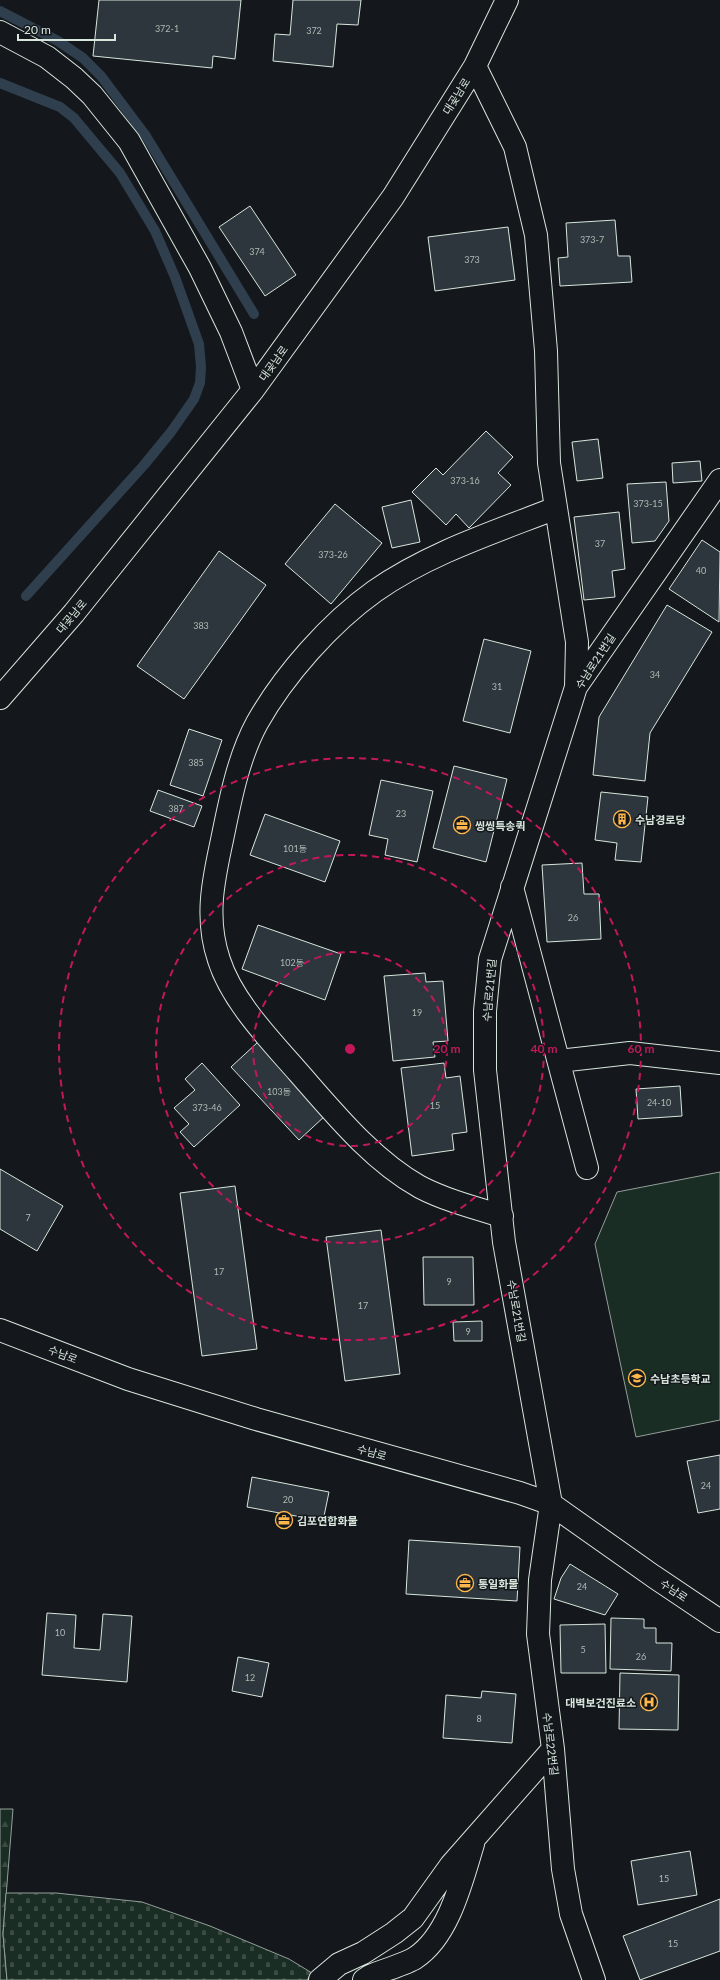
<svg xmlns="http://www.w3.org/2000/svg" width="720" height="1980" font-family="Lato,'Noto Sans KR',sans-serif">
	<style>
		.grass { fill: #1a2d24; stroke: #939e99 }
		.forest { fill: url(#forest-firs); stroke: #939e99 }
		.cemetery { fill: url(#cemetery-stones); stroke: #939e99 }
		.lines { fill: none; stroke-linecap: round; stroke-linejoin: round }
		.stream { stroke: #2f3f4d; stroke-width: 10 }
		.building { fill: #2c363c; stroke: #d8e6dc }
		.minor-casing { stroke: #d8e6dc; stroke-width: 24 }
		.minor { stroke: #14181c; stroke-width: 22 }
		.ring { fill: none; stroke: #c2185b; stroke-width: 2; stroke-dasharray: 7 5 }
		.labels { text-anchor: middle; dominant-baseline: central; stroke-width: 3; stroke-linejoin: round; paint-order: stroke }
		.number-label { font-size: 9px; fill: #adbab4 }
		.street-label { font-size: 11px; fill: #d8e6dc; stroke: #14181c }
		.poi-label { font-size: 11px; font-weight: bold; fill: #d8e6dc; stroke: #14181c; text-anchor: start }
		.centre { fill: #c2185b; stroke: #14181c; stroke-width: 2 }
		.ring-label { font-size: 12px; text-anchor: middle; font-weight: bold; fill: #c2185b; stroke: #14181c; stroke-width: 3; stroke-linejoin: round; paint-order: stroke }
	</style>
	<defs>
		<pattern id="forest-firs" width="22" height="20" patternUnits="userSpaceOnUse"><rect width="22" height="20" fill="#1a2d24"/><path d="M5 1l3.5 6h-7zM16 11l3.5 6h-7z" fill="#3b4b43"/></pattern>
		<pattern id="cemetery-stones" width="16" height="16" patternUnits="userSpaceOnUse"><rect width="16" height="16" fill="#1a2d24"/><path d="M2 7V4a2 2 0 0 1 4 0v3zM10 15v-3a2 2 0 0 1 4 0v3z" fill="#3b4b43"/></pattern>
	</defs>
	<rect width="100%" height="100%" fill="#14181c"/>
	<path class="grass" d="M720,1172V1420L636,1437L595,1244L617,1192Z"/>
	<path class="forest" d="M0,1809H13L3,1934L7,1980H0Z"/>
	<path class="cemetery" d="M6,1893H56L142,1902L210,1926L289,1959L312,1973L307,1980H7L3,1934Z"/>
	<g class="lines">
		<path class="stream" d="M0,11L58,41L83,58L101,76L146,136L254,314
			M0,83L60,107L74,118L120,173L155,231L175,277L199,344L201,367L200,383L194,399L171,432L144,465L26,596"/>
	</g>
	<path class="building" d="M99,0H241L235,59L213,56L212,68L93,56Z
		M293,0H361L358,25L337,24L333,67L273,61L275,34L290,35Z
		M250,206L296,275L265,296L219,227Z
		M615,220L618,256H630L632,282L560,286L558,258L568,257L566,223Z
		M508,227L515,280L435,291L428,237Z
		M486,431L513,457L498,473L511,485L469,528L456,514L446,525L412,492L436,468L443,475Z
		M598,439L603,478L577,481L572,442Z
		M700,461L702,481L673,483L672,463Z
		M666,482L669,521L655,541L632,543L627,484Z
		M411,500L420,542L392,548L382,507Z
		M335,504L382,543L331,604L285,564Z
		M619,512L625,569L612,571L615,597L584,600L574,517Z
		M702,540L720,552L719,622L669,589Z
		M219,551L266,585L184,699L137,666Z
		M667,605L712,632L650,733L645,781L593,775L599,717Z
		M484,639L531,651L510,733L463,721Z
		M189,729L222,740L203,796L170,785Z
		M454,766L507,779L486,862L433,848Z
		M381,780L433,791L417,862L385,855L388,839L369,835Z
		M158,790L202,806L194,827L150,811Z
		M601,792L648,797L641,862L615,860L617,843L595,840Z
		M265,814L340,841L325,882L250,855Z
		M582,863L584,894H599L601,939L547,942L542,865Z
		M258,925L341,954L325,1000L242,969Z
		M425,973L426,982L443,981L448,1041L433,1042L435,1057L393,1061L384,976Z
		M258,1042L326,1115L299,1140L231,1067Z
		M202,1063L240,1105L194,1147L180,1132L189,1124L174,1108L195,1090L185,1079Z
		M444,1063L446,1078L460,1076L467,1132L452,1134L454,1150L412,1156L401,1068Z
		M680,1086L682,1116L638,1119L636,1089Z
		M0,1169L63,1206L37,1251L0,1229Z
		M235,1186L257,1349L202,1356L180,1193Z
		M381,1230L400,1374L345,1381L326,1237Z
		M423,1257H473L474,1305H424Z
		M482,1321V1341H454L453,1322Z
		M720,1455V1509L698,1513L687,1461Z
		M252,1477L329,1492L323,1521L247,1507Z
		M409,1540L520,1547L517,1601L406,1594Z
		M570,1564L618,1594L605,1615L554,1599L561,1578Z
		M47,1613L76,1615L74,1648L100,1650L103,1614L132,1616L127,1682L42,1675Z
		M611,1618L644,1619V1628H656V1643H672L671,1671L610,1669Z
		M605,1624L606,1673H561L560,1625Z
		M238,1657L269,1663L262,1697L232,1691Z
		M620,1673L679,1675L678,1730L619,1729Z
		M482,1691L516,1694L512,1743L443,1738L446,1695L481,1698Z
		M690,1851L697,1895L638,1905L631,1861Z
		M720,1899V1951L640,1980L623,1936Z"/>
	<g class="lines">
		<g class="minor-casing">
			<path id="minor" d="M0,32L47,57L74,78L92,95L129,141L200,268L231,332L253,390
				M475,66L515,147L536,235L546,351L549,463L577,642L576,687
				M0,698L74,613L253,390L393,197L475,66L507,0
				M512,887L587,1168
				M559,1061L630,1053L720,1063
				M502,1216C475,1208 445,1200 420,1187C372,1160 334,1113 298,1072C270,1040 232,1001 219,960C205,919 213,881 222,840C230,801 238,758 257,723C284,675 330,623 375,591C429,553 495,532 556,508
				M0,1330L128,1379L256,1419L520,1493L551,1504L653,1576L720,1621
				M320,1980L339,1964L363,1953L394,1933L413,1918L451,1865L553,1749
				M364,1980L370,1976C381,1971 406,1964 415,1958C449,1936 462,1880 473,1844
				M594,1980L571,1914L563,1869L553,1749L538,1634L540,1580L551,1504L504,1242L485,1070V1011L490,959L576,687L720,480"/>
		</g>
		<use href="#minor" class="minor"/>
	</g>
	<g class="ring">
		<circle cx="350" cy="1049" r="97"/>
		<circle cx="350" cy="1049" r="194"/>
		<circle cx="350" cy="1049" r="291"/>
	</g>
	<defs>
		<g id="building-ring" transform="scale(0.9)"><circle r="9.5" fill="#14181c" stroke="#ffb74d" stroke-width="1.5"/><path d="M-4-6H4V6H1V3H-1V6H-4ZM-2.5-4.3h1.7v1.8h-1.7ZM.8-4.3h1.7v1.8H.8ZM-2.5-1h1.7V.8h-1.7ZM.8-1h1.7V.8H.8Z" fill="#ffb74d"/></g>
		<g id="office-ring" transform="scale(0.9)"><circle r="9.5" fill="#14181c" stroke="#ffb74d" stroke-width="1.5"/><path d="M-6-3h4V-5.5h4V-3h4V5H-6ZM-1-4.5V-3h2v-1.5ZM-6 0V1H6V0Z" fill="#ffb74d"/></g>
		<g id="school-ring" transform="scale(0.9)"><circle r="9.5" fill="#14181c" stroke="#ffb74d" stroke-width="1.5"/><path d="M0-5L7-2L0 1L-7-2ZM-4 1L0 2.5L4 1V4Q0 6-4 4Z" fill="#ffb74d"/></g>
		<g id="hospital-ring" transform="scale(0.9)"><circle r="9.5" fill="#14181c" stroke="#ffb74d" stroke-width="1.5"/><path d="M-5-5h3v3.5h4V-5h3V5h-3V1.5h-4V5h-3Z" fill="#ffb74d"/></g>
	</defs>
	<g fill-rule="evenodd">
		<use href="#building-ring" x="622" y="819"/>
		<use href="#office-ring" x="462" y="825"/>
		<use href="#school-ring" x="637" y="1378"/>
		<use href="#office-ring" x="284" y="1520"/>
		<use href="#office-ring" x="465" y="1583"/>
		<use href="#hospital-ring" x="649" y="1702"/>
	</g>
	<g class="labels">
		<g class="number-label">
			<text x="167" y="28">372-1</text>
			<text x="314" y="30">372</text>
			<text x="592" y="239">373-7</text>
			<text x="257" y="251">374</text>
			<text x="472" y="259">373</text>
			<text x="465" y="480">373-16</text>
			<text x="648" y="503">373-15</text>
			<text x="600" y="543">37</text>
			<text x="333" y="554">373-26</text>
			<text x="701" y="570">40</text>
			<text x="201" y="625">383</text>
			<text x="655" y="674">34</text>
			<text x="497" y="686">31</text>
			<text x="196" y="762">385</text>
			<text x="176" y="808">387</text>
			<text x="401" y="813">23</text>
			<text x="295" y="848">101동</text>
			<text x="573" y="917">26</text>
			<text x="292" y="962">102동</text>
			<text x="417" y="1012">19</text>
			<text x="279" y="1091">103동</text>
			<text x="659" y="1102">24-10</text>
			<text x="435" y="1105">15</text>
			<text x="207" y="1107">373-46</text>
			<text x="28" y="1217">7</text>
			<text x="219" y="1271">17</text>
			<text x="449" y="1281">9</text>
			<text x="363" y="1305">17</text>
			<text x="468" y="1331">9</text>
			<text x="706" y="1485">24</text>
			<text x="288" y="1499">20</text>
			<text x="582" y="1586">24</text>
			<text x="60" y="1632">10</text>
			<text x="583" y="1649">5</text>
			<text x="641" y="1656">26</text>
			<text x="250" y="1677">12</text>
			<text x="479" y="1718">8</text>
			<text x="664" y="1878">15</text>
			<text x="673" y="1943">15</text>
		</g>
		<g class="street-label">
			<text transform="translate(456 96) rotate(-58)">대곶남로</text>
			<text transform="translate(273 363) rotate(-54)">대곶남로</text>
			<text transform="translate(71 616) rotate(-50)">대곶남로</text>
			<text transform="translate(595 661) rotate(-57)">수남로21번길</text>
			<text transform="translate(489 990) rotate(-85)">수남로21번길</text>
			<text transform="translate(517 1311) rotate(80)">수남로21번길</text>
			<text transform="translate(63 1354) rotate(21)">수남로</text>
			<text transform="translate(372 1452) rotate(16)">수남로</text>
			<text transform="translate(674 1590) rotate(34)">수남로</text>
			<text transform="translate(551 1744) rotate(83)">수남로22번길</text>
		</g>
		<g class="poi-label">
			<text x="635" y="819">수남경로당</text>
			<text x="475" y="825">씽씽특송퀵</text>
			<text x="650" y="1378">수남초등학교</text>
			<text x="297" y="1520">김포연합화물</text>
			<text x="478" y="1583">통일화물</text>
			<text x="636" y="1702" text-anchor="end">대벽보건진료소</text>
		</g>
	</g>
	<circle cx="350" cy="1049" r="6" class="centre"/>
	<g class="ring-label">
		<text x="447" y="1053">20 m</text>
		<text x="544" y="1053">40 m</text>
		<text x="641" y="1053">60 m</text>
	</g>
	<path d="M18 34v6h97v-6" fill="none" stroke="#d8e6dc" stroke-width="2"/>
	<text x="24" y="34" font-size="12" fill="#d8e6dc" stroke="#14181c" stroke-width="3" paint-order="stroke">20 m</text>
</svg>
